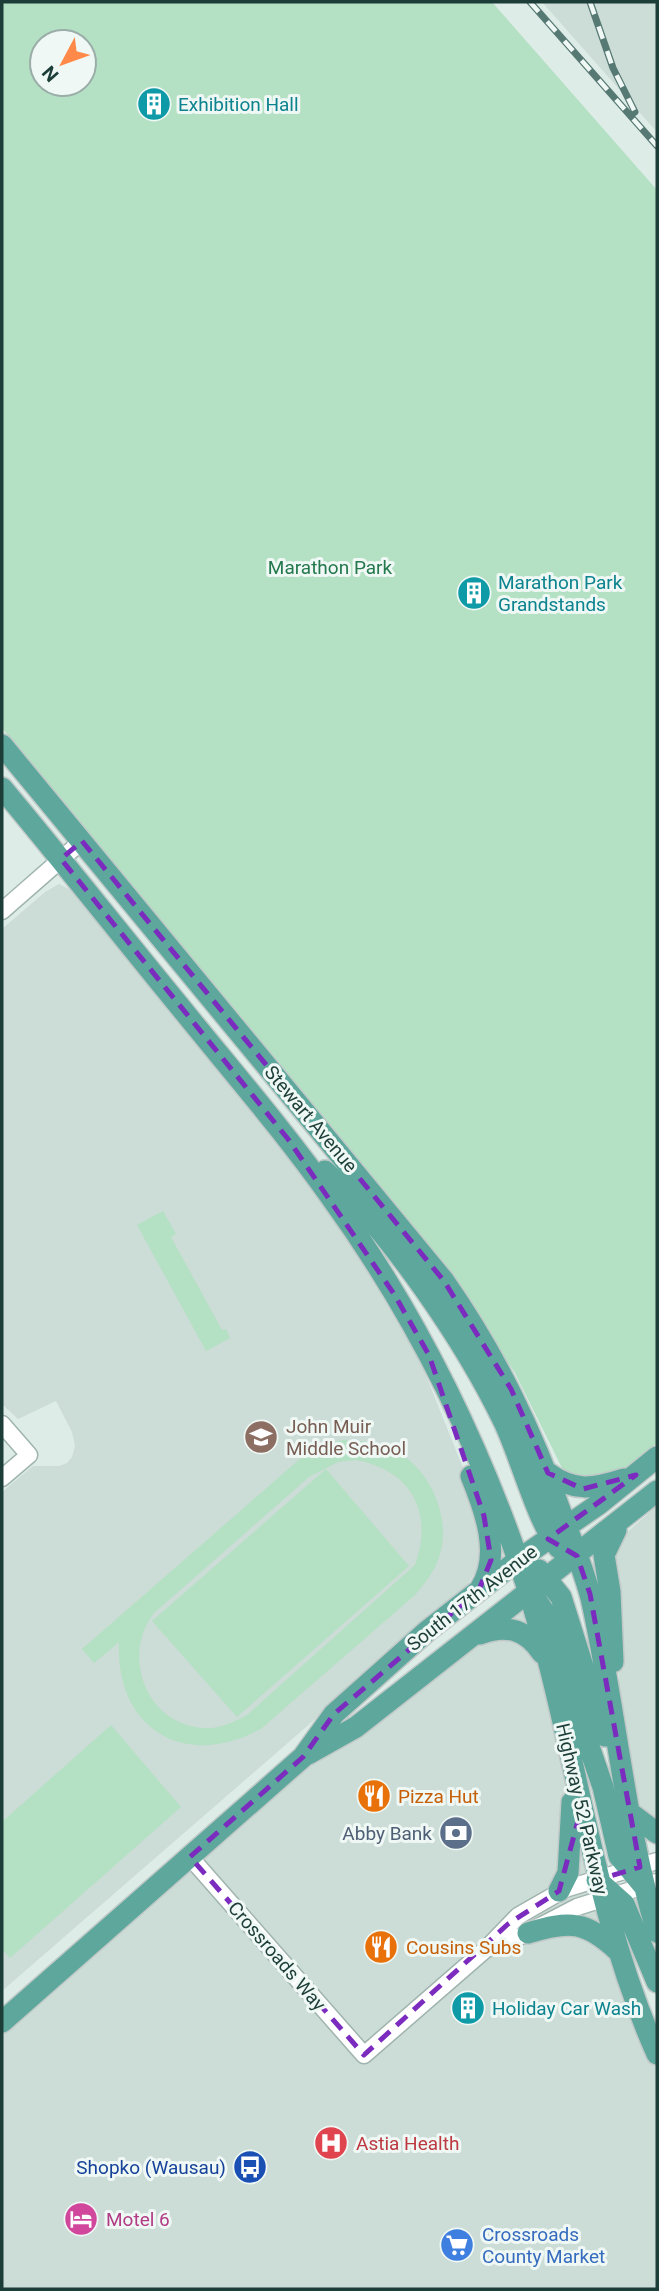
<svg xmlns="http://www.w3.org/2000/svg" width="659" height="2291" font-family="Roboto,sans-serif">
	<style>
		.built { fill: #ccdcd6 }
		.green { fill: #b4e0c4; fill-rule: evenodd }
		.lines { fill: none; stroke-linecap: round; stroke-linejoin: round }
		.minor-casing { stroke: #a0b4af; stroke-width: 19 }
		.major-casing { stroke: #c0c9c7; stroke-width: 24 }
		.minor { stroke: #fff; stroke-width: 16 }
		.major { stroke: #5da79c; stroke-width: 21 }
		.rail-casing { stroke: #577974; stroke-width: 7 }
		.rail { stroke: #eff8f4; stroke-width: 4.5; stroke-dasharray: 13; stroke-linecap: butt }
		.marked { fill: none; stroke: #7b2cbf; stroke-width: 5; stroke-dasharray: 14 9; stroke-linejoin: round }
		.labels { text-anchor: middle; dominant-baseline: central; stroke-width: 6; stroke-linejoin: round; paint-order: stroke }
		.culture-label { font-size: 19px; fill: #0d838f; stroke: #eff8f4; text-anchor: start }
		.park-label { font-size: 19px; fill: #23784d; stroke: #eff8f4 }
		.street-label { font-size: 19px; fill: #1d3d38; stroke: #eff8f4 }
		.education-label { font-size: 19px; fill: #785e54; stroke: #eff8f4; text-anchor: start }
		.food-label { font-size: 19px; fill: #c56008; stroke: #eff8f4; text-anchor: start }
		.service-label { font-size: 19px; fill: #4e5e75; stroke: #eff8f4; text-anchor: end }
		.health-label { font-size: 19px; fill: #be3a42; stroke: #eff8f4; text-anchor: start }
		.transit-label { font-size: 19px; fill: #164399; stroke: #eff8f4; text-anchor: end }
		.hotel-label { font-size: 19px; fill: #b23c85; stroke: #eff8f4; text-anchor: start }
		.shop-label { font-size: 19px; fill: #366cbe; stroke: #eff8f4; text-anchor: start }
	</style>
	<rect width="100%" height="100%" fill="#deece7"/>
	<path class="built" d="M542,2H657V132Z
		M59,884L71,890L278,1142L344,1233L419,1358L475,1498L483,1537L479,1566L464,1590L2,1991V1492L33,1466H59L67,1463L72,1457L75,1446L72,1432L56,1401L18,1419L2,1404V929L45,892Z
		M657,1506V1823L644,1814L640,1807L620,1698L612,1550L624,1535Z
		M528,1594L657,2054V2289H2V2022L190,1857Z"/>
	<path class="green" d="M2,2H492L657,190V1443C634,1464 592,1498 562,1468L515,1373L435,1254L2,728ZM42,42H84V84H42Z
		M163,1211L176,1234L171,1237L222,1330L226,1329L230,1338L206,1351L137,1225Z
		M343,1440C362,1441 379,1442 396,1451C430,1470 451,1516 440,1554C436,1570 425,1583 415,1595L262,1728C187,1771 115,1730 119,1642L94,1663L82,1649L301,1458L321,1446ZM356,1460C411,1470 434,1512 415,1565L247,1715C235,1721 224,1727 211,1728C149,1731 119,1658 154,1613L309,1477L338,1462Z
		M326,1469L409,1566L237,1717L152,1621Z
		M111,1725L181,1807L10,1958L2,1949V1822Z"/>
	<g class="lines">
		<g class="minor-casing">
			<path id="minor" d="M2,911L82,841
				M2,1424L29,1455L2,1478
				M190,1857L364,2055L486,1949L518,1916L565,1889L657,1861
				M486,1949L519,1937L577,1907L657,1882"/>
		</g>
		<g class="major-casing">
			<path id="major" d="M2,745L444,1281C497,1357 532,1431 563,1518C573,1544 584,1571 591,1598C616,1709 624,1823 657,1932
				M2,788C63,861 121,935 181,1008C231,1070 284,1131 330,1196C410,1306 472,1429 517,1557C575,1720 586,1895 657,2054
				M325,1171C392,1235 464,1339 504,1422C520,1455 538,1524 559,1548
				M548,1473C574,1492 593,1489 624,1479
				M471,1476C485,1510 502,1556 480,1589
				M539,1570L561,1597L605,1736
				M535,1598L551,1622L574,1703L603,1787L619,1856L643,1885
				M480,1634C506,1624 526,1629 542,1653
				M613,1662L610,1592L604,1555L616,1530
				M308,1754L356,1727L657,1491
				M630,1813L657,1833
				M597,1880L624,1904L657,1982
				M559,1891L568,1873L572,1802
				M528,1933C570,1920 586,1921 618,1951
				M2,2022L303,1757L334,1714L427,1631L518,1560L599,1504L657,1457"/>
		</g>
		<use href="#minor" class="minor"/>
		<use href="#major" class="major"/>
		<g class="rail-casing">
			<path id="rail" d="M530,2L657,146
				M590,2L613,68L635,112"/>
		</g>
		<use href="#rail" class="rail"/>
	</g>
	<path class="marked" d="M82,841L444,1281L511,1389L548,1473L583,1489L636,1475L548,1539L577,1556L590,1594L640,1867L597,1880L582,1806L559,1891L508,1924L364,2055L190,1857L303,1757L334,1714L479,1590L491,1560L484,1516L429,1355L394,1294L288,1139L61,859Z"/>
	<defs>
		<g id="building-disc" transform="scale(1.75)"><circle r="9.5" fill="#0f9aa8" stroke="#eff8f4"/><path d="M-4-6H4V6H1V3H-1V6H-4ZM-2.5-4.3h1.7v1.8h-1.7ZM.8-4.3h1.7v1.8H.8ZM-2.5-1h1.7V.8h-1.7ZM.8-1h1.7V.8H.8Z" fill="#fff"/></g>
		<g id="school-disc" transform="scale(1.75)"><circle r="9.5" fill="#8d6e63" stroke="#eff8f4"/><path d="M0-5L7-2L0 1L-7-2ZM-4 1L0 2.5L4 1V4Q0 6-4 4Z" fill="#fff"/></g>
		<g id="restaurant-disc" transform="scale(1.75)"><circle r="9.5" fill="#e8710a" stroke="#eff8f4"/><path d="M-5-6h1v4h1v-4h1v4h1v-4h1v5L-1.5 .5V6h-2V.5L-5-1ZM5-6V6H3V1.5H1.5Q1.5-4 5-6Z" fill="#fff"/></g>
		<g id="bank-disc" transform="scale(1.75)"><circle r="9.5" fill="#5c6f8a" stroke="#eff8f4"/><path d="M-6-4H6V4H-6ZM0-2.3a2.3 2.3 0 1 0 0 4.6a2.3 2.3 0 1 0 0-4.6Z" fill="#fff"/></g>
		<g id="hospital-disc" transform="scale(1.75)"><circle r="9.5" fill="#e0444e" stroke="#eff8f4"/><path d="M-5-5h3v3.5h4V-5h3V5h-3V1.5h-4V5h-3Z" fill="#fff"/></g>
		<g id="bus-disc" transform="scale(1.75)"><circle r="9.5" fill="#1a4fb4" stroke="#eff8f4"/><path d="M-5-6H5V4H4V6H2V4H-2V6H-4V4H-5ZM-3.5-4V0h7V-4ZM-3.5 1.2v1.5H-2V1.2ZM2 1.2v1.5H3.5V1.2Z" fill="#fff"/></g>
		<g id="hotel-disc" transform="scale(1.75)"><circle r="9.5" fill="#d1479c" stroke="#eff8f4"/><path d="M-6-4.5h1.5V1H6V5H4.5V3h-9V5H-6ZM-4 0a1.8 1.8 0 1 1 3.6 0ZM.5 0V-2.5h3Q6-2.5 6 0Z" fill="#fff"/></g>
		<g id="supermarket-disc" transform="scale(1.75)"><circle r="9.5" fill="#3f7fe0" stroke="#eff8f4"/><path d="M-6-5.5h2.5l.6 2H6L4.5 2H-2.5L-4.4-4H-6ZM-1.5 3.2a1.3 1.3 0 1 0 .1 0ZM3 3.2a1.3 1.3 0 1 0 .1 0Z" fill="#fff"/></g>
	</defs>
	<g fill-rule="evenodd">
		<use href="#building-disc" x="154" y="104"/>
		<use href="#building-disc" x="474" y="593"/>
		<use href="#school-disc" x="261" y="1437"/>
		<use href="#restaurant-disc" x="374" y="1796"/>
		<use href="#bank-disc" x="456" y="1833"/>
		<use href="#restaurant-disc" x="381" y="1947"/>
		<use href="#building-disc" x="468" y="2008"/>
		<use href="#hospital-disc" x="331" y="2143"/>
		<use href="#bus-disc" x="250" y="2167"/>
		<use href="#hotel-disc" x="81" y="2219"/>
		<use href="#supermarket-disc" x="457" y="2245"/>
	</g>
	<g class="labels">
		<g class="culture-label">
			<text x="178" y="104">Exhibition Hall</text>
			<text x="498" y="582">Marathon Park<tspan x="498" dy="22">Grandstands</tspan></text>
			<text x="492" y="2008">Holiday Car Wash</text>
		</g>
		<g class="park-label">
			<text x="330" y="567">Marathon Park</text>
		</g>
		<g class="street-label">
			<text transform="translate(311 1119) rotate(50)">Stewart Avenue</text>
			<text transform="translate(472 1598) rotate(-38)">South 17th Avenue</text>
			<text transform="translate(582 1809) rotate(77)">Highway 52 Parkway</text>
			<text transform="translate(277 1956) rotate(49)">Crossroads Way</text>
		</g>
		<g class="education-label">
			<text x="286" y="1426">John Muir<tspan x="286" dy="22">Middle School</tspan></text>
		</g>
		<g class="food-label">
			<text x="398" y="1796">Pizza Hut</text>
			<text x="406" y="1947">Cousins Subs</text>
		</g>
		<g class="service-label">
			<text x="432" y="1833">Abby Bank</text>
		</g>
		<g class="health-label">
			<text x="356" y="2143">Astia Health</text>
		</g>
		<g class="transit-label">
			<text x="226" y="2167">Shopko (Wausau)</text>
		</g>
		<g class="hotel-label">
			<text x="106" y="2219">Motel 6</text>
		</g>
		<g class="shop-label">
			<text x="482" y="2234">Crossroads<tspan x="482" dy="22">County Market</tspan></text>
		</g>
	</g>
	<rect width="659" height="2291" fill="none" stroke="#1d3d38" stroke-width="7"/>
	<g transform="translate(63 63) rotate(229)"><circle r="33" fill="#eff8f4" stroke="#9bada9" stroke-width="2"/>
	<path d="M0-5L12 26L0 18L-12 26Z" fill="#ff8949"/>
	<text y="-10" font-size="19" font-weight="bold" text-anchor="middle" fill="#1d3d38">N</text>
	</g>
</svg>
